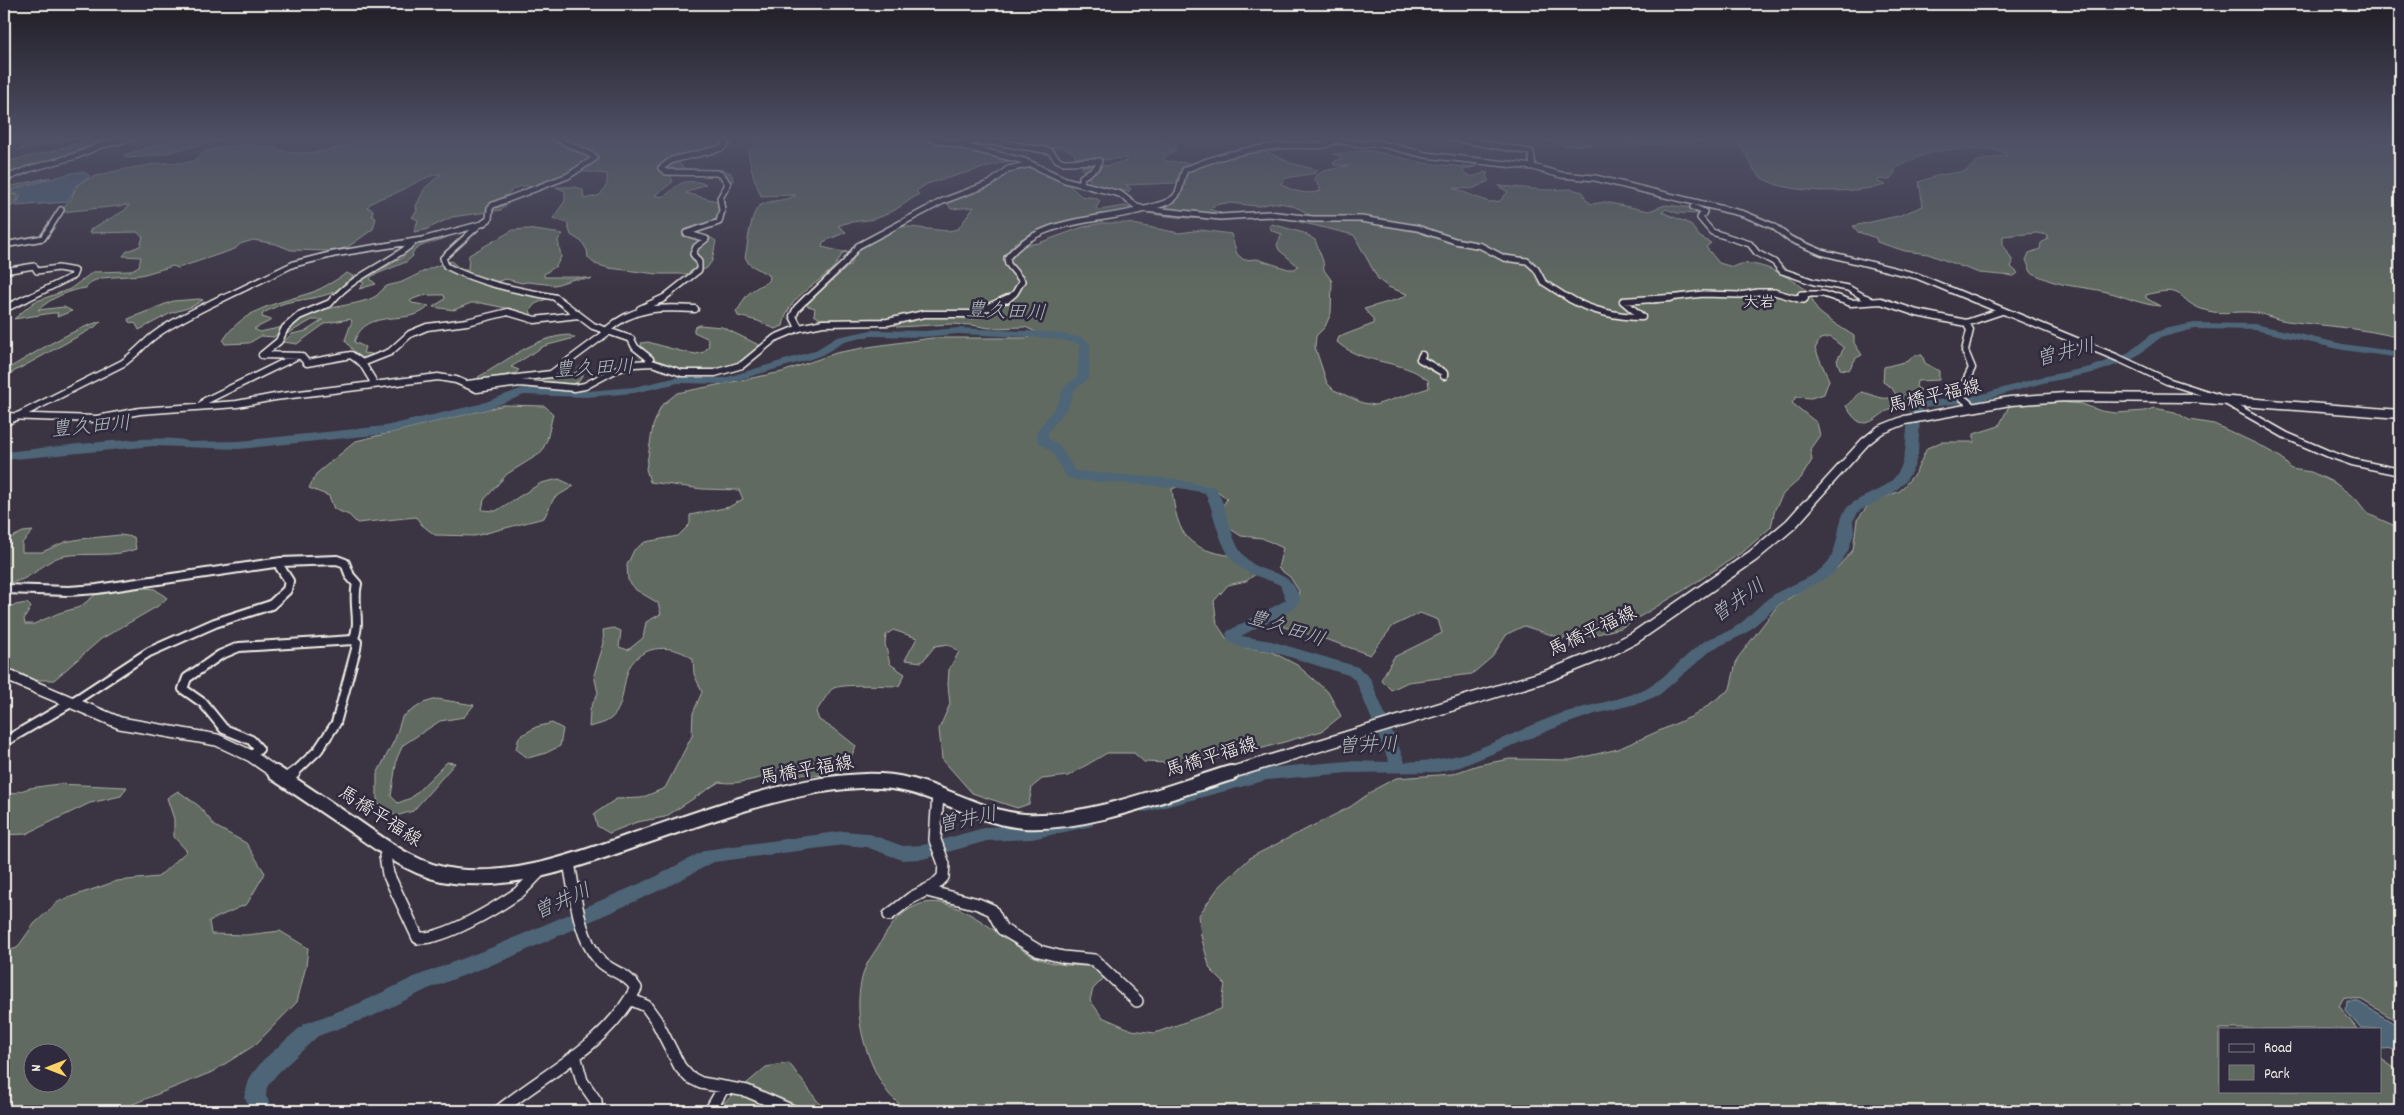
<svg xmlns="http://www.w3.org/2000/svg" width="2404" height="1115" font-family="Dekko,'Klee One',sans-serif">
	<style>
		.green { fill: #606b60; stroke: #aaaea4; fill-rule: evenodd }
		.water { fill: #4d6577; stroke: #909da4 }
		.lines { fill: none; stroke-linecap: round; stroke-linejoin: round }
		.river { fill: #4d6577; fill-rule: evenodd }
		.minor-far3-casing { stroke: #f4f1e8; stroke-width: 8 }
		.minor-far2-casing { stroke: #f4f1e8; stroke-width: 9 }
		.minor-far1-casing { stroke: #f4f1e8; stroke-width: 12 }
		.minor-casing { stroke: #f4f1e8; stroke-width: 14 }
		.tertiary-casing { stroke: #f4f1e8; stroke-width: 8 }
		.secondary-far2-casing { stroke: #f4f1e8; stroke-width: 11 }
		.secondary-far1-casing { stroke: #f4f1e8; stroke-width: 14 }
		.secondary-casing { stroke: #f4f1e8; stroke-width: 18 }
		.minor-far3 { stroke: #2f2a3d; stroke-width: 5 }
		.minor-far2 { stroke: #2f2a3d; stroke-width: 6 }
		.minor-far1 { stroke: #2f2a3d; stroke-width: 8 }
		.minor { stroke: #2f2a3d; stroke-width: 11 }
		.tertiary { stroke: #2f2a3d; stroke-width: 5.5 }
		.secondary-far2 { stroke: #2f2a3d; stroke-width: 8 }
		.secondary-far1 { stroke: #2f2a3d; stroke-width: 11 }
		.secondary { stroke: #2f2a3d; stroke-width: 14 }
		.labels { text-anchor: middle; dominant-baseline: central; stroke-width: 5; stroke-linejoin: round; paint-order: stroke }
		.far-neighbourhood-label { font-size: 16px; fill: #f4f1e8; stroke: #2f2a3d }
		.street-label { font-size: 19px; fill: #f4f1e8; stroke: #2f2a3d }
		.water-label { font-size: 20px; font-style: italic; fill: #b1b9bb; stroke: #2f2a3d }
	</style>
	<rect width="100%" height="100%" fill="#3b3443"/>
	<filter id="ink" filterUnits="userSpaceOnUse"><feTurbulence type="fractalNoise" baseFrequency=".02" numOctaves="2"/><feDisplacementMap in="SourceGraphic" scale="10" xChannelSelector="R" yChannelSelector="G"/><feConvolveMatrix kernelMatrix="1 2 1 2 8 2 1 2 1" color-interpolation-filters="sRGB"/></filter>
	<g filter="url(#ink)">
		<path class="green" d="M37,137H81L19,150Z
			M97,137H132L93,145L4,176V162L49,152Z
			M183,137H235L153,156L128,158L124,155Z
			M322,137H727L732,140V144L720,151L677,161L685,169L723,170L731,173L734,181H730L722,174H670L673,182L655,195C667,201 671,187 682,183C689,180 699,182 706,184L686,193L724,203L726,213L720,220L688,235L708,236L716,241L712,261L707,268L695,274H657L609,268L595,264L588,258L587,250L582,242L571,235L567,223L553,218L565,201V191L556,187H576L583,190L584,199L600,195L607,184V174L580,171L587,165H579L570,173L533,188C523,183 511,188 506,197L513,199L501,210L452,217L425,230L414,232L418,220L412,217L417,211L416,206L425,188L441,174C424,176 411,186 396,193C386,197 374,199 367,207L373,210L372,216L376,218L373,229L348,247L334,251L291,250L276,244L253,240L240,244L235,249L178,268L173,266L141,275L101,278L91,282L86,288C69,290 51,298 38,310L64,307L72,311L57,317L58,313H52L14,319L34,302L70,289L93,272L130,271L139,266L141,257L123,256L127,251L140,246L143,237L137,232L89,233L91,229L124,211L129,205L62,212C64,205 66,205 70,200C73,197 74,190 77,186C86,174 147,165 163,163C174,162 184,164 194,161C205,143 251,144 271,147C280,149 287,153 297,153C318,153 341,150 360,139Z
			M753,137H930L962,149L1004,156L1011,160L927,184L916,191L919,194C905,203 893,213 877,218C864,222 851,220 838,226L846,232L823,242L822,247L843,252L858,250L900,226L948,231L958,229L974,207L951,209L948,204L954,200L989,186L1012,169L1030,166L1066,182L1081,196L1096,198L1100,201L1096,208L1099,210L1125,206L1137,210L1049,227L1014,243L1017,246L1039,243L1083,227L1102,223H1128L1179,233L1201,230L1231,234L1237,254L1244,260L1257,259L1288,269H1295L1298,266L1279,250L1277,245L1282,234L1272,231L1269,226L1272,224L1304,233L1315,240L1323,261L1324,270L1332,281L1331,313L1325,327L1316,336L1315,347L1327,383L1334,390L1363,403L1375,405L1429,388L1428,380C1423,377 1417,372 1411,370C1386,360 1358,361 1337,342L1339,337L1373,324V319L1364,309L1402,298L1407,294L1388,287L1378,279L1354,235L1296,221L1311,216C1302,209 1290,204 1278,203C1272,202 1265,205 1259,206C1244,206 1222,198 1209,209L1227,215H1242L1245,218C1229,221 1161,218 1147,212L1174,201L1181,193L1186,174L1191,169L1226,157L1261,149L1291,163L1317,170L1316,173L1286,178L1281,184C1294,192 1306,195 1321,191L1314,178L1323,171L1348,166L1334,165L1333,163L1342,157L1333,154L1367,150L1424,163L1464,167L1477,166L1463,170V172C1472,179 1476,176 1485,172L1488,173L1486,176L1489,181L1472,189L1453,188L1489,202L1500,201L1508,192L1498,186H1502L1545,190L1571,189L1583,192L1586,200L1592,204L1605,202L1649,211L1665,205L1695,208L1701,211L1699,214L1677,213L1666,209L1662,212L1690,224L1700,237L1711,243L1706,247L1719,263L1733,267C1751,255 1793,278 1807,291C1812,295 1813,305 1818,311C1828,320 1842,328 1854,336V343L1862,355L1856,358L1849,370L1840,369L1837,360L1844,348L1830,337L1820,339L1815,349L1829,380L1824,394L1811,398L1796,397L1792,403L1817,423L1820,435L1810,449L1812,460L1801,478L1783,494L1775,509L1771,527L1744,551L1681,592L1621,628L1590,636L1564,639L1524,626L1507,634L1492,657L1472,674L1408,682L1391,690L1381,680L1394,657L1442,633L1438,620L1420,613L1393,626L1370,655L1331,641L1274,624L1273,618L1296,603L1299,591L1290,577L1278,568L1283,548L1262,538L1241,536L1229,528L1222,507L1227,499C1210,483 1193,480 1172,489C1177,536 1188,550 1234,556L1241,567L1256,574L1246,581L1228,585L1214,601L1217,624L1227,639L1244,648L1270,651L1297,665L1328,692L1341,716L1322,731L1260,749L1191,764L1144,762L1134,753H1107L1068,776L1042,779L1032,787L1029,804L1017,808L972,793L942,759L939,729L950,704L948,685L949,669L959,652L948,644L935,646L922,662L905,660L917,638L893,630L886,635L885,644L890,664L905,674L899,686C887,686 840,683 832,689C828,693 820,706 816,712L819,720L837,731L856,746L851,757L836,775C818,777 801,773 782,774C760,776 740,786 719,782L665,817L637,822L609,833L597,826L594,814L616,799L641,798L665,788L692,736L693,713L702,692L694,674L693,659C674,644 642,643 629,668C623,682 624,701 616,713C609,723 600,724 589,727L590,709L598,693L594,675L604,643L603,630L614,628L621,631L619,647L628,650L643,638L646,622L661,614L658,603L636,590L628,580L627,565L634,550L645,542L678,536L690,524V515L729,507L743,499L739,490L702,489L650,482L646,469L653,426L661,406L677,393L782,372L836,353L868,347L932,338H1028L1036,332L1025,327L989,328L972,325L950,324L898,327L888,321L820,319L814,315L815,308L808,306L806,303L850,265L858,250L843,253C840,258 836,265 832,269C812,289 789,295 783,326L775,329L758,321L738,316L736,311C741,307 741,303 745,298C750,290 760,286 769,281L770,276L749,264L745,257C748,246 750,210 761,205C772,199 785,202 796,195L761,196L753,175L748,152L758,143Z
			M980,137H1148L1175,146L1176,149L1164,158L1165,161L1189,163V166L1181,170L1177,183L1126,185L1131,189L1128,192L1087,183L1091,179L1087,178L1089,174L1082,170V166L1095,164L1107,166L1126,161V158L1073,162L1070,160L1075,158V154L1063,147L1044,148Z
			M1515,137H1567L1564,138L1591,143L1590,145L1562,146L1560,143Z
			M1620,137H1703L1704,140C1692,144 1632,147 1621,141Z
			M1724,137H2300L2311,141L2349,140L2400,145V338C2363,328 2325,326 2287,321C2277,320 2267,315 2257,313C2241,310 2224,315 2208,311C2175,303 2189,283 2146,295V298L2160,306C2142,305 2124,296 2107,292C2078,285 2059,288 2031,272L2026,260L2029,253L2040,249L2041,243L2048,239L2047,235L2037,233L2003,236V244L2013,262L2011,267L2018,273L2014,276L1979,273L1928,254L1905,251L1877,242L1876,238L1858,232L1853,226L1898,216L1923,206L1919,182L1939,175L1966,171L1978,161L2008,155C1995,145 1943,149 1927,154C1916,157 1906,163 1895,168V173L1889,180L1879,179L1878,182L1886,185C1855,193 1788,195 1762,178C1751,171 1747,152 1738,145C1734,142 1728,140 1724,137Z
			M50,177L33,185L6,192V194L18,195V200L4,214V188Z
			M527,229L563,234L558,240L561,257L556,266L544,274V277H579L592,279H574L555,285L527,282L522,283L506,279L486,285L549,298L535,304L530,310L532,316H526L520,311L481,303H471L454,310L433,307L445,299L444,295C433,295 420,294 410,301L412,303L429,306C410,328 367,305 354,342L365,347L363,353L372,354V357C359,362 353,350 345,340L352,321L350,319L326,323L297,344L283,342L292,334L306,331L323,320H312L287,334C294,305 356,309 376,296C380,293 383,288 387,286C392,284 397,284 402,282C421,273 431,267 451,261L462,270H468L469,255L513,230Z
			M444,235L449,236C436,243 422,242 412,253L413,256L406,262L372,276L370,279L376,284L359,289L364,283L360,281L402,258L413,245Z
			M347,273L353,276C341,298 306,298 285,303C278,305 270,310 263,313L262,317L272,320L254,329L260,332L283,327L274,337L261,336L249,343L225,344L223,341C242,308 280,303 313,292C325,287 336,280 347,273Z
			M199,299L203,300L191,307L171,313L139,330L136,324L129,322L128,319L173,301Z
			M101,321L95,327L4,377V371C35,353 66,332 101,321Z
			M699,325L722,327L761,346C753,352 745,362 736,365C709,376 679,370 652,361L653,356L642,348L641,343L648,342L680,351L696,354L704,352L709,345L707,338L694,332V328Z
			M569,335L575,338L544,346L511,367L519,370L516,373L480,380L478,377C508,361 533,337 569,335Z
			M1915,355H1922L1925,363L1939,371V380L1917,381L1916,387L1921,390L1919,395C1909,397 1905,404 1896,408C1892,410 1888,410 1885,412C1866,427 1859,428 1846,406L1861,392C1874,394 1884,403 1896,395L1892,388L1883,382L1884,367L1908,361Z
			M581,366L587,367L579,381L573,384L511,379L560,377L577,372L578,368Z
			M2049,401L2082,404L2101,411L2116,413L2145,411L2154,408L2175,412L2189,420L2214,424L2257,444L2282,458L2291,469L2311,472L2335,483L2356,499L2368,514L2400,528V1023L2362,1000L2344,997L2339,1006L2357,1029H2220V1091H2380V1058L2400,1072V1111H908C901,1105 891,1098 886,1090C864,1057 851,1010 864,971C867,962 874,953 879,945C888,929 899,912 918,905C957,890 1003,942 1035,957C1054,966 1077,966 1098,966L1104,978L1093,989L1090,1000L1102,1017L1132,1030L1155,1033L1221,1009L1225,984L1210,969L1201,936L1199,915L1218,888L1251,857L1350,807L1377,788L1396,778L1452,774L1478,765L1510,759L1571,760L1618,749L1695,715L1730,689L1737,659L1778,605L1836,569L1853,550L1857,520L1870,503L1900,491L1916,472L1927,448L1941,442H1974V434L1999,426L2009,406Z
			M504,405L545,406L553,414L547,440L541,453L507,474L484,500L482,510L496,511L541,483L559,479L574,486L554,498L544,518L475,536L435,535L422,525L416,517L357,523L349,515L334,509L329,496L309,488L316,474L356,441Z
			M33,531L22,543V552H42L65,542L80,539L120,535L134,537L136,549C113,558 88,552 63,556C43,560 32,583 4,583V541L23,532Z
			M137,587L155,589L167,598L158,606L101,639L54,680H34L8,667L4,662V607L27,603L31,607L24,619L25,624H34L59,613L80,607L101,590Z
			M437,699L474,705L464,717L440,721L403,745L397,758L391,796L398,803L411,798L447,762L455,763L413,811L396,816L377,803V774L395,739L402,717L423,703Z
			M552,723L563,729L560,746L546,753L528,758L516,749L519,737L536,727Z
			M58,784L127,787L121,796L90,803L26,834L4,835V796L30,788Z
			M178,791L199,806L215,826L246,843L265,873L247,904L209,921L211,934L246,935L280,931L308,948L306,966L297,1002L255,1045L212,1072L116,1111H4V952L17,948L34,924L59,901L117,881L158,877L187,851L174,837V819L167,798ZM32,1052H62V1082H32Z
			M789,1063L825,1111H696L725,1102L766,1067Z"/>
		<path class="water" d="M76,172H84L90,176L74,187V191L66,202L16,206L21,195L9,192L17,188Z
			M2347,1001H2357L2400,1027V1049L2380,1050V1029H2361L2346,1011Z"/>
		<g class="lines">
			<path class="river" d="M2194,323L2255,324L2343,344L2400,352V358L2343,350L2255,330L2194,329L2160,338L2133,359L2097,372L2043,383L1980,401L1923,408L1920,416L1918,454L1914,467L1905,482L1892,494L1859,511L1853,521L1854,533L1848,551L1833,574L1783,601L1745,634L1713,649L1659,695L1640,703L1595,714L1560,726L1460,767L1438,772L1348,773L1267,780L1146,812L1140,811L1137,806L1140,801L1267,768L1348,761L1389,762L1356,681L1348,675L1270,651L1242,648L1229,642L1226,634L1228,631L1286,600L1280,585C1268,579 1255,577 1244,570C1218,554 1217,517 1205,493L1174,487L1075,480L1066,477L1052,452L1038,442L1036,432L1056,406L1065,386L1077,377L1080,345L1076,343L1049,338L958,334L924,337L871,336L844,342L822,355L808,360L724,384L678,383L634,393L587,397L524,395L488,409L385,434L239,449L154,446L4,460V452C31,450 173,431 188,442L239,441L385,426L480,404L523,388L587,391L634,387L678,377L724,378L814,351L837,337L871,330L924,331L958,328L1049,332L1083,338L1090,344L1089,378L1074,390L1068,407L1048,432V438L1061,447L1075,471L1174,479L1215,487C1229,508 1228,539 1246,558C1265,579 1291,565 1300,600L1294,608L1241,636L1271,641L1358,667L1370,678L1405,762C1422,761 1438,760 1454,756C1489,748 1527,725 1563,713C1590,704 1620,701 1646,688C1666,678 1683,657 1702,643C1712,636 1725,634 1735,627C1749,618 1759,604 1773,595C1788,585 1809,580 1822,568C1843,551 1834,517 1850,505C1865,493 1886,491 1897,474C1912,452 1901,424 1915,403L1979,395L2041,377L2090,367L2125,355L2152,334L2164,329Z
				M1086,814L1092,816L1095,821L1092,826L1032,839L987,841L923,859L902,860L866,847L844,845L714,862L667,887L507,959L428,989L373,1016L318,1036L277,1074L267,1087L266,1096L274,1111H252L244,1097L250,1077L263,1060L304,1024L360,1003L414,977L493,947L655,877L705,850L844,831L867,833L903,846L923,845L987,827L1032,825Z"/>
			<g class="minor-far3-casing">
				<path id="minor-far3" d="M926,137L1024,161L1065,180L1120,194L1137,207L1144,209L1220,217L1269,214L1313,219H1361L1417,228L1455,241L1481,246L1504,258L1527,261L1536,269L1543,282L1571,300
					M1314,137L1361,144L1377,143L1426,155L1533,167L1561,175L1595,178L1744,214L1773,226L1790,239L1821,252L1917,276L1975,300
					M1448,137L1531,152L1533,167
					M957,145L976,141L1002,143L1050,151L1058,160L1064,162L1099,161L1097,167L1082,177L1081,184
					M4,179L29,169L76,156L101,145L135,137
					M1693,207L1704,212L1700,218L1712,232L1750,244L1757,253L1774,262L1782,271L1814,282L1848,288L1869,300
					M478,226L443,258L446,266C481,284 516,290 554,297L558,300
					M4,245L43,238L61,210
					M4,271L34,266L37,271L58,268L75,271L73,276L24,300
					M220,300L294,264L334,254L422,240L482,224L489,219L490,208L493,205L568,176L595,158C591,153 562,142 554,137
					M333,300C354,275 389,264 413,243
					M661,300L699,270V262L693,254L696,247L706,239L686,233L719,222L722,210L720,198L728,184L722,175L717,173L666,172L661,168L672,160L722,148L726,144L723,137
					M806,300L845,263L858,246L943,201L991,183L1008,169L1031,164
					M1007,300L1015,293L1022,281L1008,264L1007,258C1040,216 1102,222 1149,208C1157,205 1167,204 1174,198C1182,191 1180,179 1185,170C1220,154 1256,147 1294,145C1309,145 1327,150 1338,137
					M1652,300L1703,294L1740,295L1758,292H1774L1802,300
					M1804,300L1801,294H1823L1841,300"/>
			</g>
			<g class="minor-far2-casing">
				<path id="minor-far2" d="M556,298L593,326L631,339L635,347L650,359L648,363
					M1569,298C1589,311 1619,317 1642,317L1623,301L1670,298
					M1797,298H1805
					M1837,298L1851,303L1881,301L1917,313L1966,323L2002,311
					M1866,298L1871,301
					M1972,298L2118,358L2167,381L2220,398L2287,436L2329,454L2352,462L2400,472
					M4,309L27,298
					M640,309L664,298
					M1966,323L1970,330L1965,351L1972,368L1959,395L1973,407
					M799,328L793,316L797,308L807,298
					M607,330C634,306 661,307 695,309
					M262,355L279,341L285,328L299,316L330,303L334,298
					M262,355L301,356L307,363L351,355L362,363L373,381L372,384
					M1422,355L1420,359L1444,373V376
					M362,363L390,352L410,334L427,327L467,322L508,312L535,320L578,315
					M467,384L551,374L609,331
					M201,406L205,401L295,357
					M4,416L97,419L140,411L237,404L275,397L438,377L456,380L477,389L520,383L574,388L585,386L615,370L634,364L652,363L682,373H715L742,365L775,338L799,328L823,323L888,322L924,314H973L1008,298
					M4,423L123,363C133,356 140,348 150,339C167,324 201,309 222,298"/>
			</g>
			<g class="minor-far1-casing">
				<path id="minor-far1" d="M4,589L69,591L97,589L281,562L337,560L345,563L350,576L357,584C352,603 362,623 353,640
					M4,742L79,698L149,652L215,623L271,605L287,590L289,581L280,567L281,562
					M251,756L259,749L251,740L224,729L203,703L183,689L187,678L220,655L239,647L353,640
					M293,774L318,750L336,723L356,649L357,642L353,640"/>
			</g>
			<g class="minor-casing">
				<path id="minor" d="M286,779L294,773
					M389,849L385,856L388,874L418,938C444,940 496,908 518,893C526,887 533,878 540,871
					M927,891L978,904L992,910L1002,929L1039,951L1063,957L1094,960L1137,1001
					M889,915L911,898L934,886L943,877L944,864L935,840L938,794
					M632,1000L646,1006L656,1020L680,1067L689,1077L701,1083L747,1091L793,1111
					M575,1055L582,1081L596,1101L597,1111
					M499,1111C547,1072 607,1045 636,988C627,973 610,972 599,960C578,936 575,893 569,863
					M710,1111L724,1087"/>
			</g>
			<g class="tertiary-casing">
				<path id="tertiary" d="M4,141L12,137"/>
			</g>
			<g class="secondary-far2-casing">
				<path id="secondary-far2" d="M1806,507L1865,442L1880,430L1905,420L2010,401L2065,397L2191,398L2400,414"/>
			</g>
			<g class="secondary-far1-casing">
				<path id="secondary-far1" d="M4,674L120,723L217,740L251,756L277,774
					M1227,774L1550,675L1607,652L1634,638L1753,556L1791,524L1807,506"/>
			</g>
			<g class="secondary-casing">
				<path id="secondary" d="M275,773C301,790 326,807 351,824C382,845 415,872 454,876C516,883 575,861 632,841C695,820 757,796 822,785C850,781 880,778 908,785C947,794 983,818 1024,821C1088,825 1170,791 1231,773"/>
			</g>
			<use href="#minor-far3" class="minor-far3"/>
			<use href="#minor-far2" class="minor-far2"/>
			<use href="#minor-far1" class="minor-far1"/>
			<use href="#minor" class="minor"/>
			<use href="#tertiary" class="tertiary"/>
			<use href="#secondary-far2" class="secondary-far2"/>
			<use href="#secondary-far1" class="secondary-far1"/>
			<use href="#secondary" class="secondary"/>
		</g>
	</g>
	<linearGradient id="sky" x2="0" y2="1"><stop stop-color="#201d25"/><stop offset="0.47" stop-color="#4f5066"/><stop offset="1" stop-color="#4f5066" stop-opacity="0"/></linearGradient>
	<rect width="2404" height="293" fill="url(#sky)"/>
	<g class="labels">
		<g class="far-neighbourhood-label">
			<text x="1759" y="303">大岩</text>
		</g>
		<g class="street-label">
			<text transform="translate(1935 398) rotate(-13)">馬橋平福線</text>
			<text transform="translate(1593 633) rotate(-25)">馬橋平福線</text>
			<text transform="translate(1212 759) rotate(-17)">馬橋平福線</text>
			<text transform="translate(807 772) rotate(-10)">馬橋平福線</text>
			<text transform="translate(379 818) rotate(33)">馬橋平福線</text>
		</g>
		<g class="water-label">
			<text transform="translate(1006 313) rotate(3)">豊久田川</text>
			<text transform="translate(2066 354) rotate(-14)">曽井川</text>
			<text transform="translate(594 370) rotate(-3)">豊久田川</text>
			<text transform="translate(91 428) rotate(-5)">豊久田川</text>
			<text transform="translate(1739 602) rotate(-35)">曽井川</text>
			<text transform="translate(1286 630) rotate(18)">豊久田川</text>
			<text transform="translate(1368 747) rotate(-2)">曽井川</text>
			<text transform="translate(968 821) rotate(-12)">曽井川</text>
			<text transform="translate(563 903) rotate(-24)">曽井川</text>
		</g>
	</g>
	<rect width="2404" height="1115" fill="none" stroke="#2f2a3d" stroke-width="20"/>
	<rect x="10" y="10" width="2384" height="1095" fill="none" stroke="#f4f1e8" stroke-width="2" filter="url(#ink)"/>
	<rect x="2219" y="1028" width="162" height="65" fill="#2f2a3d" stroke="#7e7a81"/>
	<rect x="2229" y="1044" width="25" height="8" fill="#2f2a3d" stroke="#7e7a81"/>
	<text x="2264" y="1052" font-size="15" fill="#f4f1e8">Road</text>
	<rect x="2229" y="1065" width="25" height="15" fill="#606b60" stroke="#7e7a81"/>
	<text x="2264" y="1078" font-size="15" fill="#f4f1e8">Park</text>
	<g transform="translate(48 1068) rotate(270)"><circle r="24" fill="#2f2a3d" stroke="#7e7a81"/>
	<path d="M0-4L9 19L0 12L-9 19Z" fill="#ffd166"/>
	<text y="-8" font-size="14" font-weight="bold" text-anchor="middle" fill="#f4f1e8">N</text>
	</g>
</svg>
